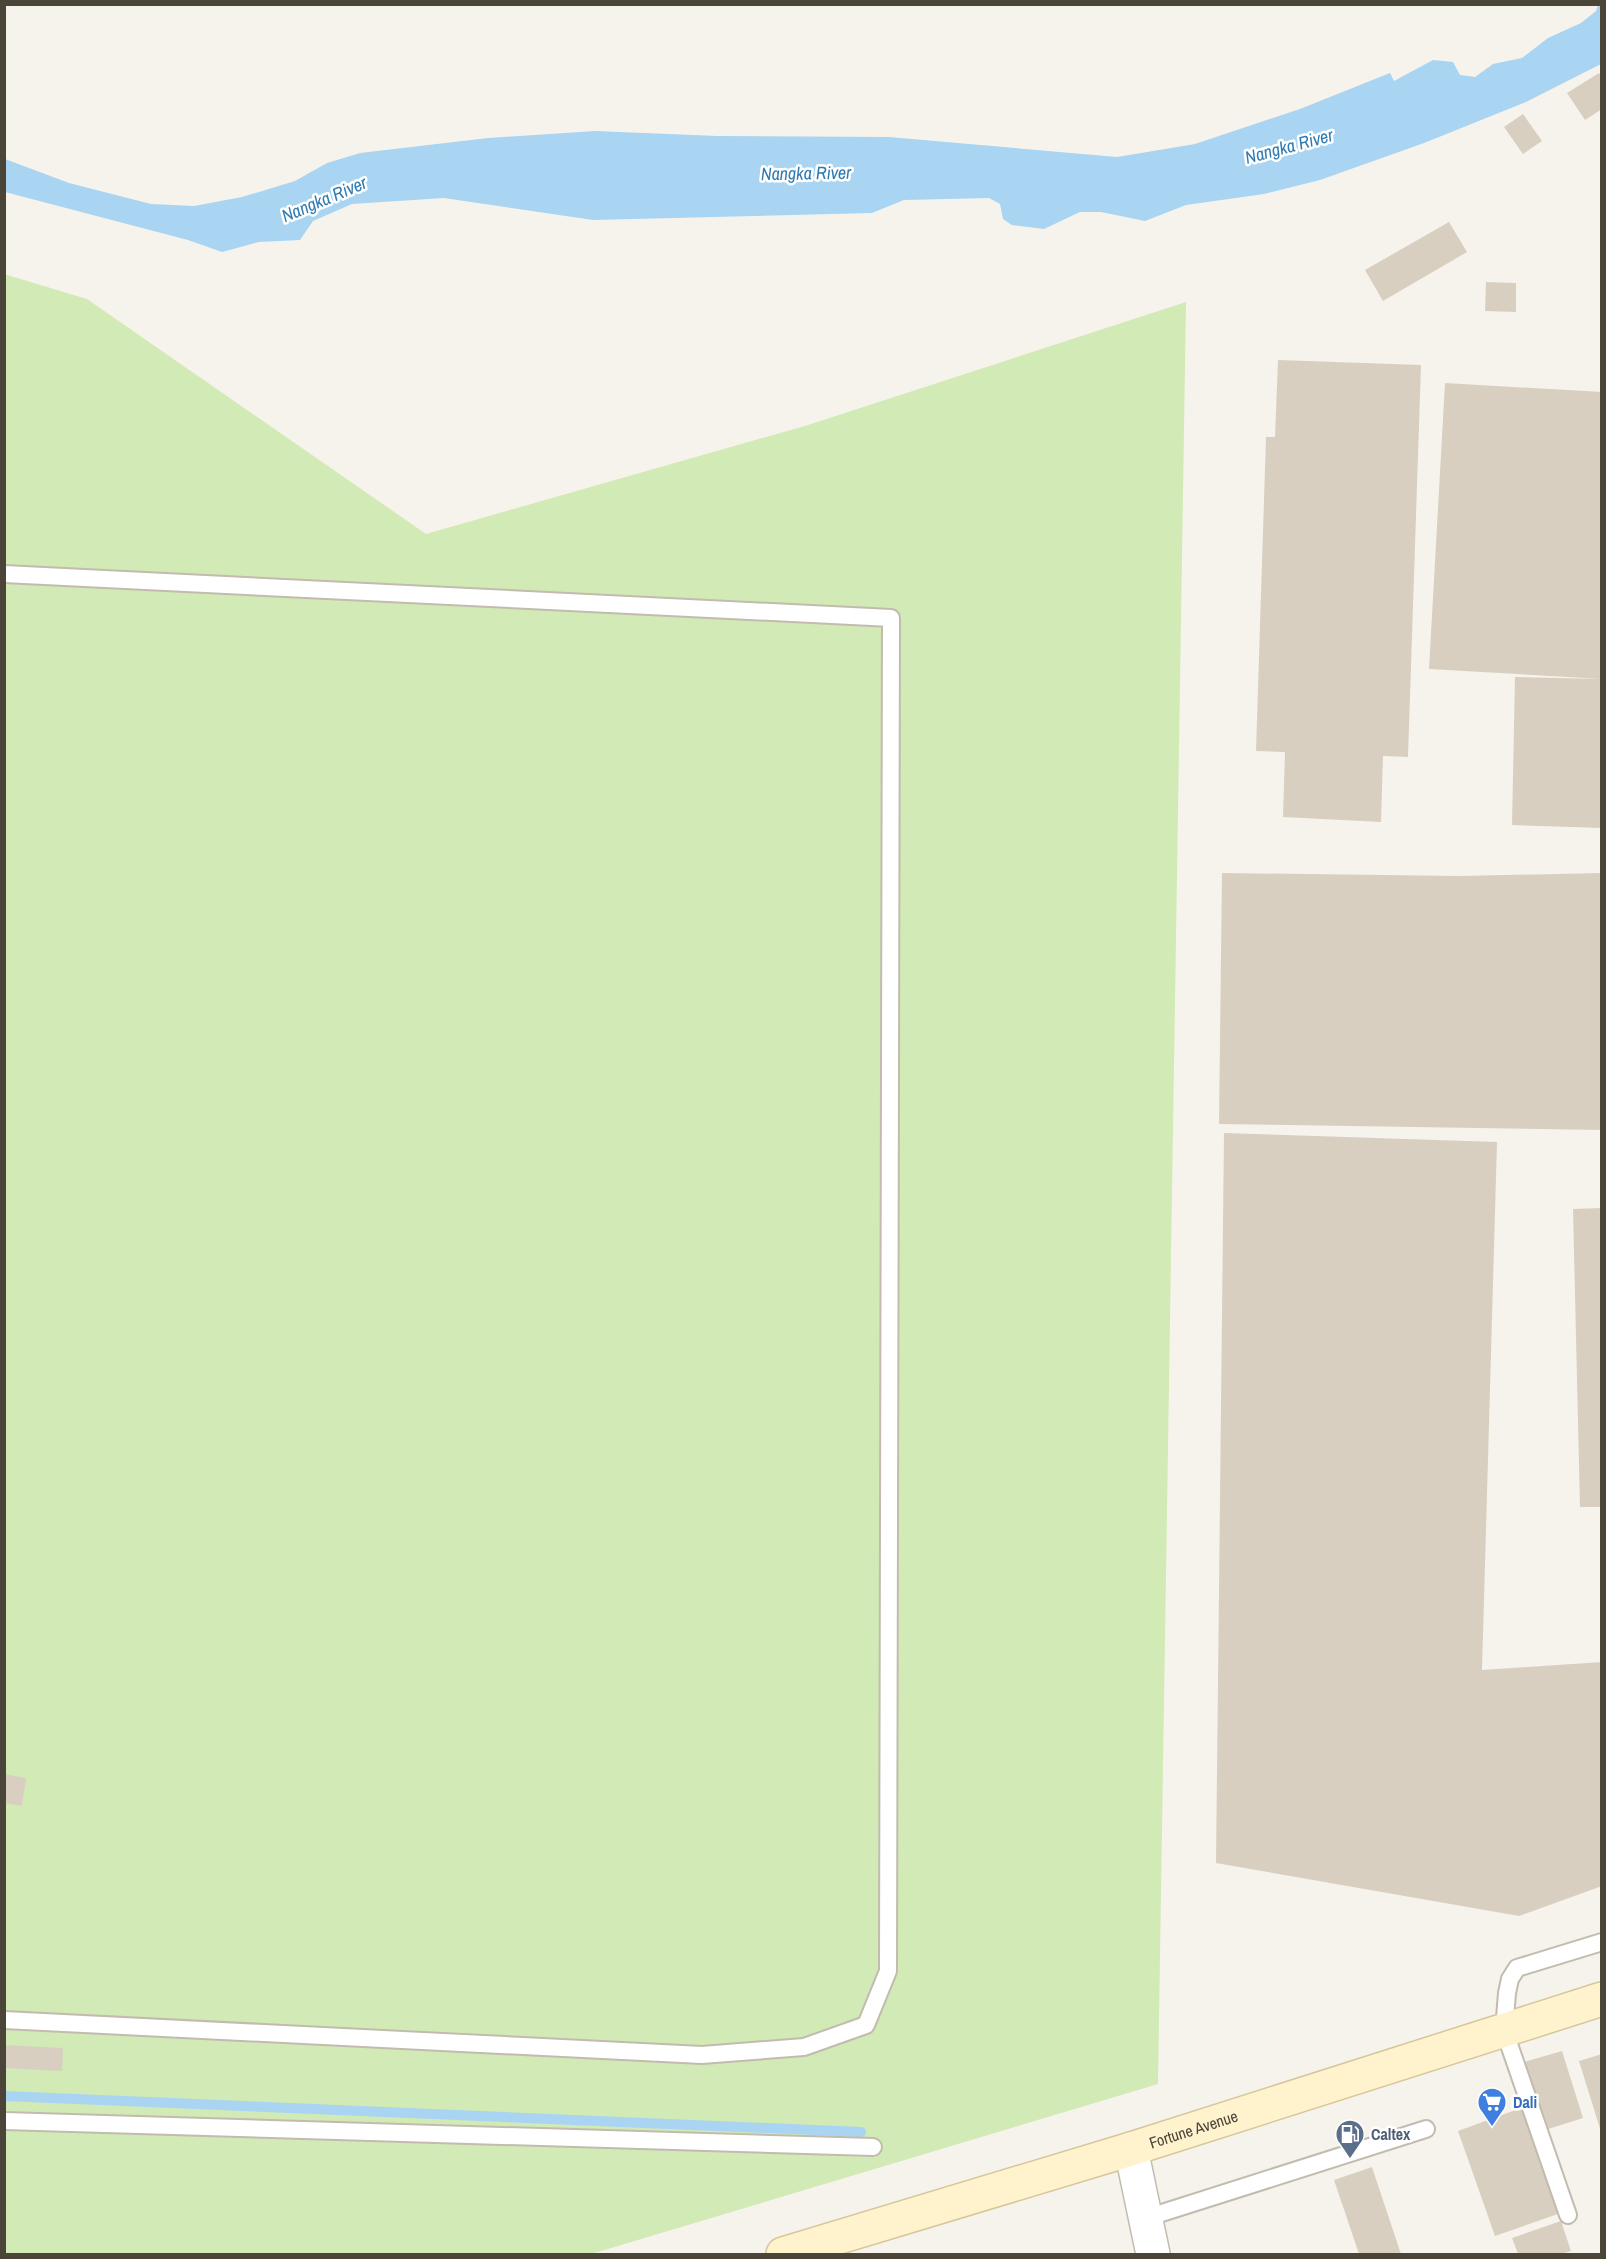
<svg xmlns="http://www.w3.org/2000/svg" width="1606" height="2259" font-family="'Archivo Narrow',sans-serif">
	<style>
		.green { fill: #d2eab5 }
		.water { fill: #a9d4f2 }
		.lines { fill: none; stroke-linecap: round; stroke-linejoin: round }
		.stream { stroke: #a9d4f2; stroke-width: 10 }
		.building { fill: #d8cfc1 }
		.lane-casing { stroke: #c2bbae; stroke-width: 20 }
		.street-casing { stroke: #c2bbae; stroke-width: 36 }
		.secondary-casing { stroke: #d6c79b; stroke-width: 36 }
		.lane { stroke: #fff; stroke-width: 16 }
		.street { stroke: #fff; stroke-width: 33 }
		.secondary { stroke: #fff3cd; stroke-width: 33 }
		.labels { text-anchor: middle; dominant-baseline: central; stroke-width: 5; stroke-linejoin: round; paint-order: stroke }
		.shop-label { font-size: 16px; font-weight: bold; fill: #366cbe; stroke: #fff; text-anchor: start }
		.street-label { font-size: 16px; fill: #4b4439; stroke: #fff }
		.service-label { font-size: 16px; font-weight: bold; fill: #4e5e75; stroke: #fff; text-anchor: start }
		.water-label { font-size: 18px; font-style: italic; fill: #2e7ab2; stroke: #fff }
	</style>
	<rect width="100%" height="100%" fill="#f6f3ec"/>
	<path class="green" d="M4,274L87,299L426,534L808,425L1186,302L1158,2084L591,2254H5Z"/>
	<path class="water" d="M1598,5H1601V64L1526,102L1424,143L1320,180L1264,194L1186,205L1145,221L1101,212H1080L1044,229L1012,225L1003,219L1000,204L989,198L904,200L872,213L593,220L444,198L352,204L313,221L300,240L259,242L222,252L188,240L5,192V159L69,183L151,204L194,206L242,197L295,181L327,163L360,153L488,138L595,131L717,136L889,137L1117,157L1195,144L1300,109L1390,73L1394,81L1433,60L1453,62L1460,75L1475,77L1493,64L1522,58L1548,38L1581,23L1596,11Z"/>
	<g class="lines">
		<path class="stream" d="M4,2096L861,2132"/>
	</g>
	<path class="building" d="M1599,73L1602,78V109L1585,120L1567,93Z
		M1523,114L1542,141L1523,154L1504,127Z
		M1449,222L1467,252L1383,301L1365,270Z
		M1486,282L1516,283V312L1485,311Z
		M1278,360L1421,365L1408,757L1383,756L1381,822L1283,817L1285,752L1256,751L1266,437H1275Z
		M1445,383L1602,392V679L1429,669Z
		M1515,677L1602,679V828L1512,825Z
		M1222,873L1460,876L1602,873V1130L1219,1124Z
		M1224,1133L1497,1142L1482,1670L1602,1662V1886L1519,1916L1216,1863Z
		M1602,1208V1507H1580L1573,1209Z
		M4,1774L26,1778L22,1806L4,1803Z
		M4,2045L63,2048L62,2071L4,2068Z
		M1562,2051L1583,2118L1542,2131L1521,2063Z
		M1602,2054V2132H1601L1579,2061Z
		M1521,2108L1558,2214L1495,2236L1458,2131Z
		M1372,2167L1401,2254H1359L1334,2180Z
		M1561,2221L1571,2251L1561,2254H1518L1512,2238Z"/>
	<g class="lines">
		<g class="lane-casing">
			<path id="lane" d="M4,574L891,618L888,1971L866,2025L804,2047L702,2055L4,2020
				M4,2121L873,2147
				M1568,2215L1504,2030L1507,1993L1510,1979L1517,1968L1602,1942
				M1146,2218L1426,2129"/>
		</g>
		<g class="street-casing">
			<path id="street" d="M1131,2149L1153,2254"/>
		</g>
		<g class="secondary-casing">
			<g id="secondary">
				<path id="s1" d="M783,2254L1131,2149L1602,1999"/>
			</g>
		</g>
		<use href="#lane" class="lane"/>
		<use href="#street" class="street"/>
		<use href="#secondary" class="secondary"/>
	</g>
	<defs>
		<g id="supermarket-pin" transform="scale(1.5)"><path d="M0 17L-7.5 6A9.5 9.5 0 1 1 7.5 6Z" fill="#3f7fe0" stroke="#fff"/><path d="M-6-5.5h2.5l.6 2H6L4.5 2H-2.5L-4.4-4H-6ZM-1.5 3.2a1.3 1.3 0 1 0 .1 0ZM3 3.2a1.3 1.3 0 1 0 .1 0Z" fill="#fff"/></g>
		<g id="fuel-pin" transform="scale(1.5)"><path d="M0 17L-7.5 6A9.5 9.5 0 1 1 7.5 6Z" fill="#5c6f8a" stroke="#fff"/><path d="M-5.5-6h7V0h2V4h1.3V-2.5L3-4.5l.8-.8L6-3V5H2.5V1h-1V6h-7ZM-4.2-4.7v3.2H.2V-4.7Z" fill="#fff"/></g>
	</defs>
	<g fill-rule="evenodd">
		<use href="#supermarket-pin" x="1492" y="2102"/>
		<use href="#fuel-pin" x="1350" y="2134"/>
	</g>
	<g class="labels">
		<g class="shop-label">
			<text x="1513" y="2102">Dali</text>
		</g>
		<g class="street-label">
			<text stroke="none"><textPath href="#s1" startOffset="429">Fortune Avenue</textPath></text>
		</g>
		<g class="service-label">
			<text x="1371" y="2134">Caltex</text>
		</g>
		<g class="water-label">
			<text transform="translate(1289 146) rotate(-15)">Nangka River</text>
			<text transform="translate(806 173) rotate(-1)">Nangka River</text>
			<text transform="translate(324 199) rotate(-23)">Nangka River</text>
		</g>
	</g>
	<rect width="1606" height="2259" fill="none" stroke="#4b4439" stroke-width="12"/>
</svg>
